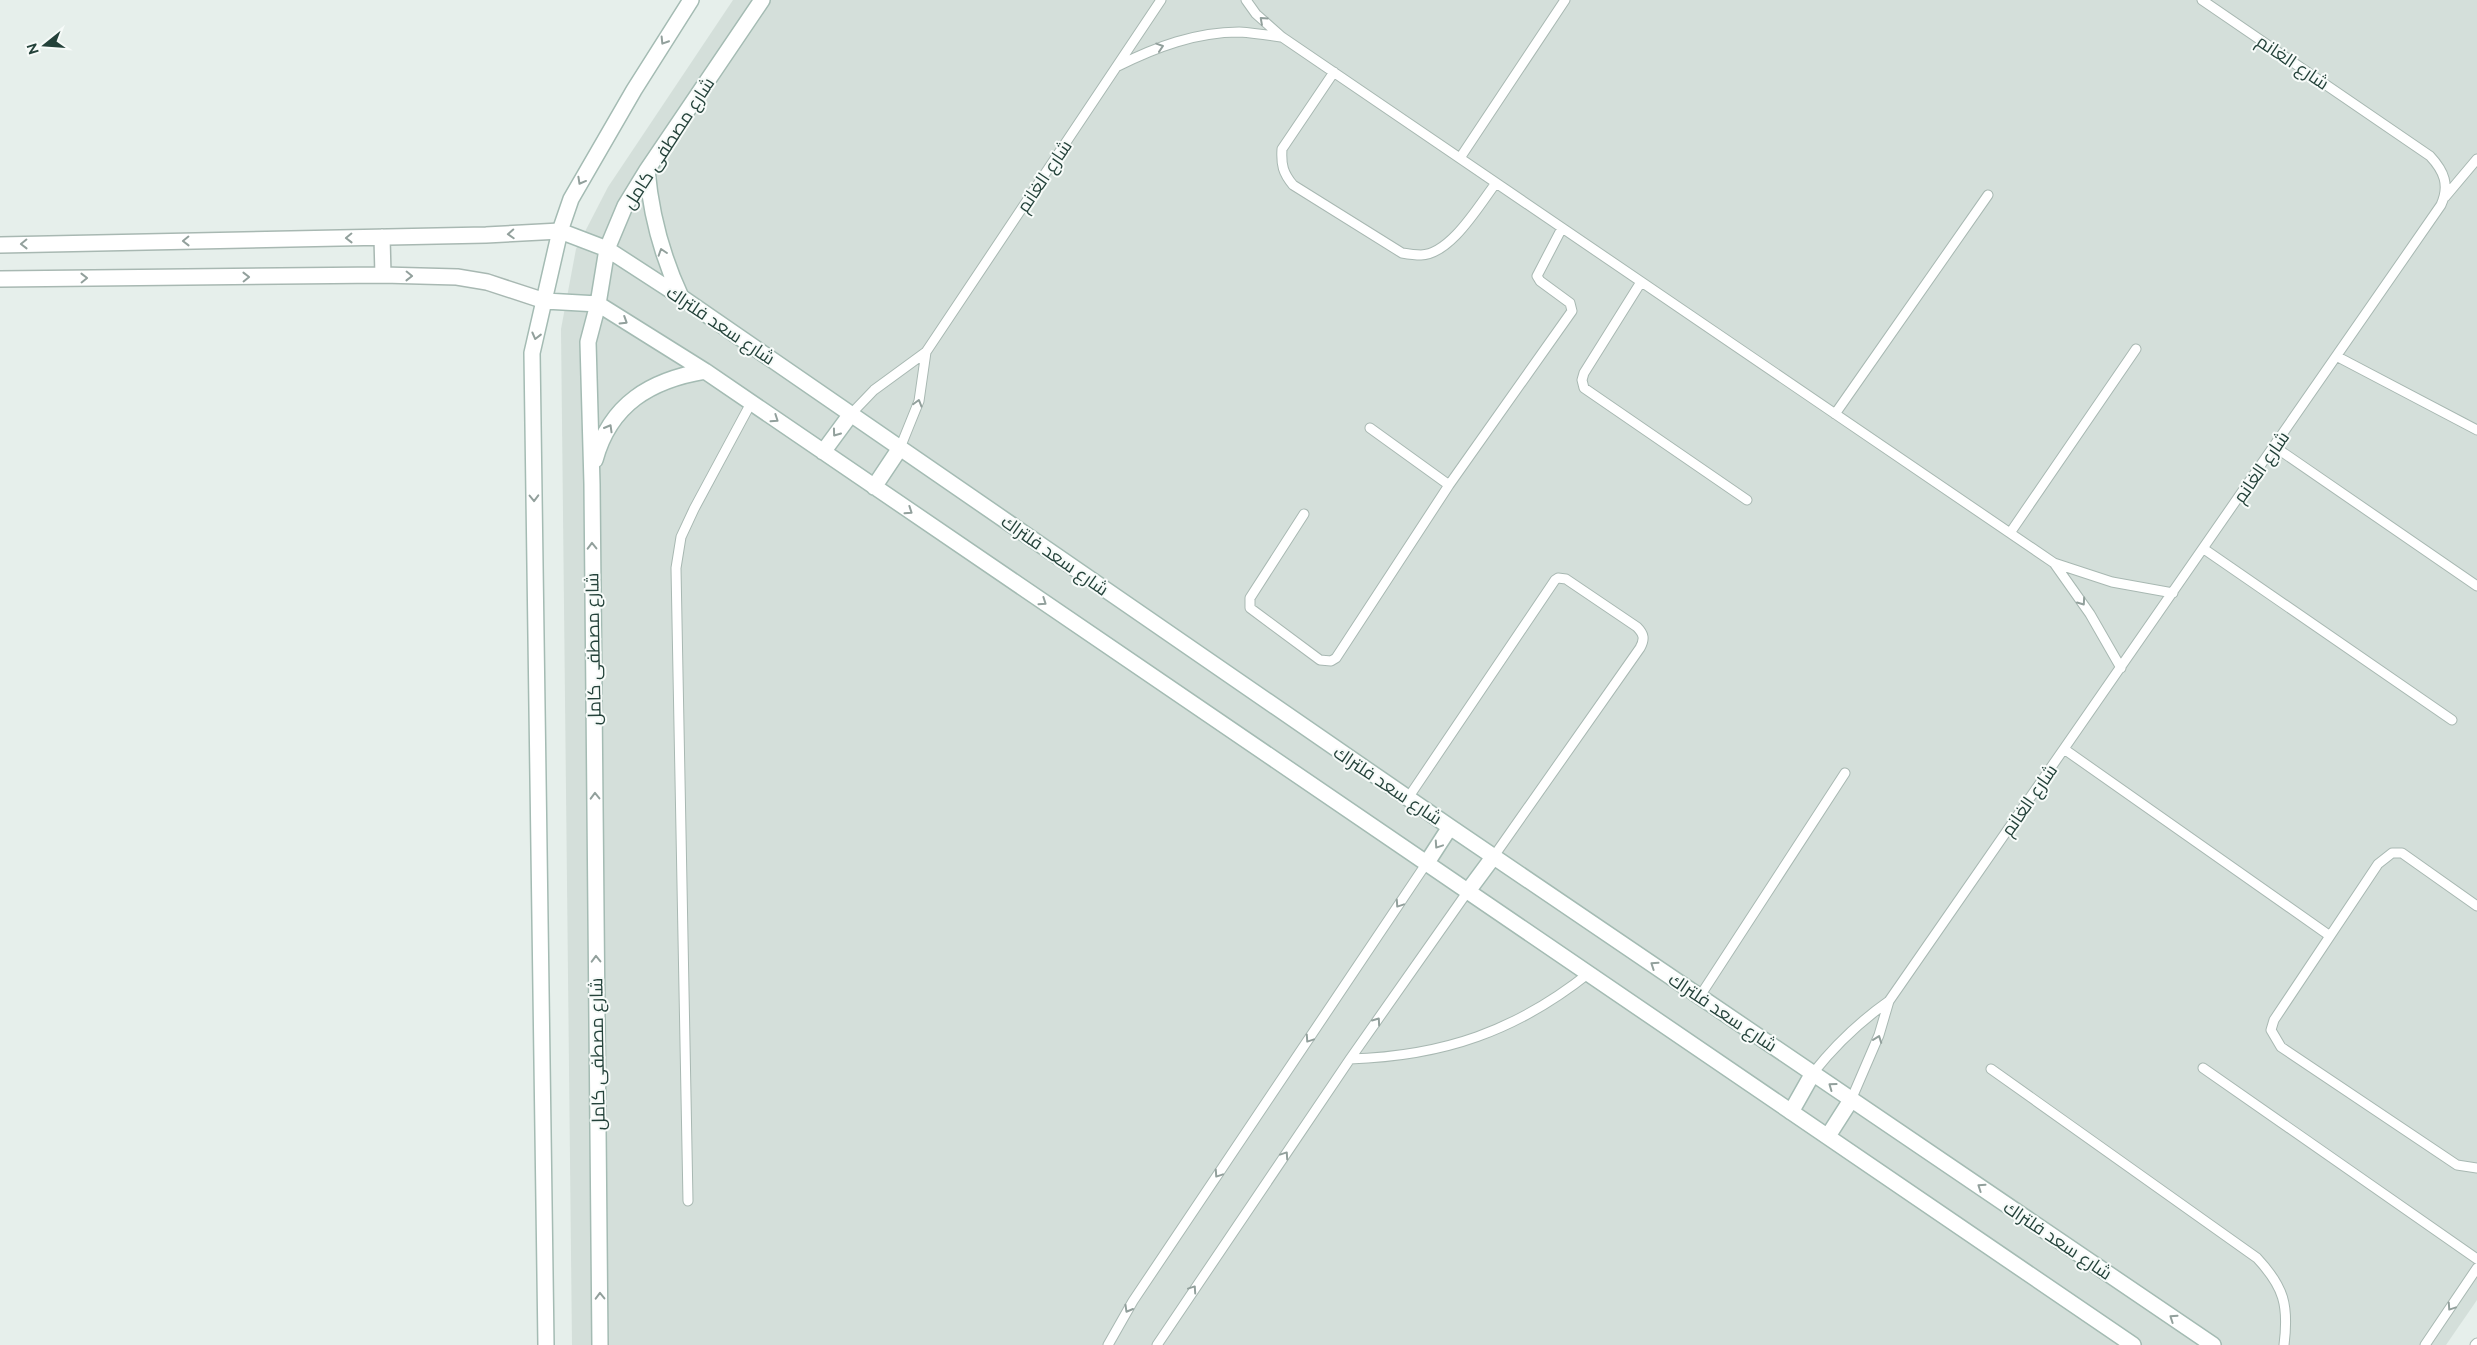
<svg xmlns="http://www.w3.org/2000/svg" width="2477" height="1345" font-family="Raleway,Cairo,sans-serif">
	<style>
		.built { fill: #d4dfda }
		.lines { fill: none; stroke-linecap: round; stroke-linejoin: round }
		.lane-casing { stroke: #a8b8b2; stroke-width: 11 }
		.street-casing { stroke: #a8b8b2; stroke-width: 18 }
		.secondary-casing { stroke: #a4bbb3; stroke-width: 18 }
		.lane { stroke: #fff; stroke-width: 9 }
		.street { stroke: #fff; stroke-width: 15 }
		.secondary { stroke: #fff; stroke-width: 15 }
		.oneway { stroke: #92a09c }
		.labels { text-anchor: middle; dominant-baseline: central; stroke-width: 4; stroke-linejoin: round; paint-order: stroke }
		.street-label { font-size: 18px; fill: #24423a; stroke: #f7fbf9 }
	</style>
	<rect width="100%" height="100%" fill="#e6efeb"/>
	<path class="built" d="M733,0H2477V1300L2446,1345H572L561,329L576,249L608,187Z"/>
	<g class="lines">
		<g class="lane-casing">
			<path id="lane" d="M1246,0L1256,14L1282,37L2054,563L2112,582L2173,593
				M1118,66C1156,47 1196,32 1239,32C1253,33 1268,35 1281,37
				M1334,72L1282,149C1281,165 1283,173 1293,185L1402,253C1408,254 1415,255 1421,255C1451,254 1479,205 1496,183
				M1460,158L1565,0
				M2445,197L2477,159
				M1641,282L1584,373L1582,380L1584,388L1747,500
				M2338,357L2477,430
				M851,414L874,390L926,352L1161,0
				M1835,414L1988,195
				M1370,428L1449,485
				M2275,447L2477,586
				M900,448L919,401L926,352
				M1304,514L1250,598V608L1320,660L1331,661L1336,658L1449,485L1572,311L1570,303L1540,281L1537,276L1562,228
				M2010,533L2136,349
				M2204,549L2452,720
				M2054,563L2090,614L2121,668
				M2064,749L2330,936
				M1408,798L1555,580L1558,578L1566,579L1637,627C1644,634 1645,639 1640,648L1494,856
				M2477,906L2402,853H2392L2378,864L2274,1020L2271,1030L2281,1047L2457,1165L2477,1168
				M1700,996L1845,773
				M1350,1059C1444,1056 1516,1031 1589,973
				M2203,1068L2477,1259
				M1991,1069L2257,1258C2284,1287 2289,1305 2284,1345
				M1813,1073C1836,1044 1859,1022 1889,1001
				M1851,1100L1879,1035L1889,1001L2441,205C2450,185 2444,171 2430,156L2202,0
				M688,1201L676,568L681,537L694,509L751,403
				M1108,1345L1133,1301L1426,864
				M1157,1345L1350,1059L1468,891
				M2425,1345L2477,1268
				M2475,1345L2477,1343"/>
		</g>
		<g class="street-casing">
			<path id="street" d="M382,237L383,275
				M0,245L486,235L560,231
				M0,279L383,275L457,277L487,282L545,301"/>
		</g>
		<g class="secondary-casing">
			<path id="secondary" d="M647,170C651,216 662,256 681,297
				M560,231L607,249L681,297L1450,827L2213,1345
				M545,301L598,304L705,371L2133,1345
				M823,452L851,414
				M595,460C610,404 651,380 705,371
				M874,487L900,448
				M1426,864L1450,827
				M1468,891L1494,856
				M1791,1112L1813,1073
				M1828,1136L1851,1100
				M546,1345L532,353L560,231L571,199L634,90L691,0
				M600,1345L592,484L588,342L598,304L607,249L625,206L647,170L762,0"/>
		</g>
		<use href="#lane" class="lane"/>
		<use href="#street" class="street"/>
		<use href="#secondary" class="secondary"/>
	</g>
	<defs><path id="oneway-chevron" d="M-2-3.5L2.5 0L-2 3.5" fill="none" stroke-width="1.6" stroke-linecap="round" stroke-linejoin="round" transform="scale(1.25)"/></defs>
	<g class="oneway">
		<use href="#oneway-chevron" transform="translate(1263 20) rotate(-138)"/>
		<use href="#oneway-chevron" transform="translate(664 41) rotate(122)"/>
		<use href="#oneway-chevron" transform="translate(1160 47) rotate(-18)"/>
		<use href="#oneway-chevron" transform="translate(581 181) rotate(119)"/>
		<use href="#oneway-chevron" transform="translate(511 234) rotate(177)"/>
		<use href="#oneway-chevron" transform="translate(349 238) rotate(179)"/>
		<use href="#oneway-chevron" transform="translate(186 241) rotate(179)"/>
		<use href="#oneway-chevron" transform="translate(24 244) rotate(179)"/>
		<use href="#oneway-chevron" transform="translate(662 252) rotate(-108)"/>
		<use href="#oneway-chevron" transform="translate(409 276) rotate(1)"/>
		<use href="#oneway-chevron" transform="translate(246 277) rotate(-1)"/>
		<use href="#oneway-chevron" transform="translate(84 278) rotate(-1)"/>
		<use href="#oneway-chevron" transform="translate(624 321) rotate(32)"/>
		<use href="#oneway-chevron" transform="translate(536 336) rotate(104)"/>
		<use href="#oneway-chevron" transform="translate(918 403) rotate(-74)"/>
		<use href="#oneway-chevron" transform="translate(775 419) rotate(34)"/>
		<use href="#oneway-chevron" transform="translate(609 428) rotate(-60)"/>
		<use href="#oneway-chevron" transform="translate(836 433) rotate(126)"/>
		<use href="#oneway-chevron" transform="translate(534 498) rotate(89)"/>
		<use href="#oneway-chevron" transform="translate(909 511) rotate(34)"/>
		<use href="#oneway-chevron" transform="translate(592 546) rotate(-91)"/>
		<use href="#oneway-chevron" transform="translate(1043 602) rotate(34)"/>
		<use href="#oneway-chevron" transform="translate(2082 602) rotate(55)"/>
		<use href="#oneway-chevron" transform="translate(595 796) rotate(-91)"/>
		<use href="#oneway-chevron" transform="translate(1438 845) rotate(124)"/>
		<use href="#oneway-chevron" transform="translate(1399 904) rotate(124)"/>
		<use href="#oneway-chevron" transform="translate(596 959) rotate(-91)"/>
		<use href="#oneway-chevron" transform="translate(1654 965) rotate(-146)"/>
		<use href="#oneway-chevron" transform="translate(1377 1021) rotate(-55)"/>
		<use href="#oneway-chevron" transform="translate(1309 1039) rotate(124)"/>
		<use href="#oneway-chevron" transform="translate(1878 1039) rotate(-70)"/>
		<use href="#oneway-chevron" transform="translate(1832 1086) rotate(-144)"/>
		<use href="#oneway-chevron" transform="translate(1285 1155) rotate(-56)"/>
		<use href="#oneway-chevron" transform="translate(1218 1174) rotate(124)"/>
		<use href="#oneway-chevron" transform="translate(1981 1187) rotate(-146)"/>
		<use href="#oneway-chevron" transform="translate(1193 1289) rotate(-56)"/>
		<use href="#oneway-chevron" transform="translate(600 1296) rotate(-91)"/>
		<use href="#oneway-chevron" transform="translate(2451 1307) rotate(124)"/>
		<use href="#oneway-chevron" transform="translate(1128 1309) rotate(120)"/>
		<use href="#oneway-chevron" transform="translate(2173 1318) rotate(-146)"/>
	</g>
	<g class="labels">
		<g class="street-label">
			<text transform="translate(2293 62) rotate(34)">شارع الغانم</text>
			<text transform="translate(668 143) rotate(-57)">شارع مصطفى كامل</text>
			<text transform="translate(1044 176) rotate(-56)">شارع الغانم</text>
			<text transform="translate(721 325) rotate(34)">شارع سعد فلتراك</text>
			<text transform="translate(2261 467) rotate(-55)">شارع الغانم</text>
			<text transform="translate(1055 555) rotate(35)">شارع سعد فلتراك</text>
			<text transform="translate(593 649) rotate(-91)">شارع مصطفى كامل</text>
			<text transform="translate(1388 785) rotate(34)">شارع سعد فلتراك</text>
			<text transform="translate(2029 800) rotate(-55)">شارع الغانم</text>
			<text transform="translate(1723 1012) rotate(34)">شارع سعد فلتراك</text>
			<text transform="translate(597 1054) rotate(-91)">شارع مصطفى كامل</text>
			<text transform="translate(2058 1240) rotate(34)">شارع سعد فلتراك</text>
		</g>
	</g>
	<g transform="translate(45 45) rotate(253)" stroke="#f7fbf9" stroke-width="4" paint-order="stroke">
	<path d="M0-4L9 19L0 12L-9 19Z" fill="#24423a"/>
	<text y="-8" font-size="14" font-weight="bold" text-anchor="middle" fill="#24423a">N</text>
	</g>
</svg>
